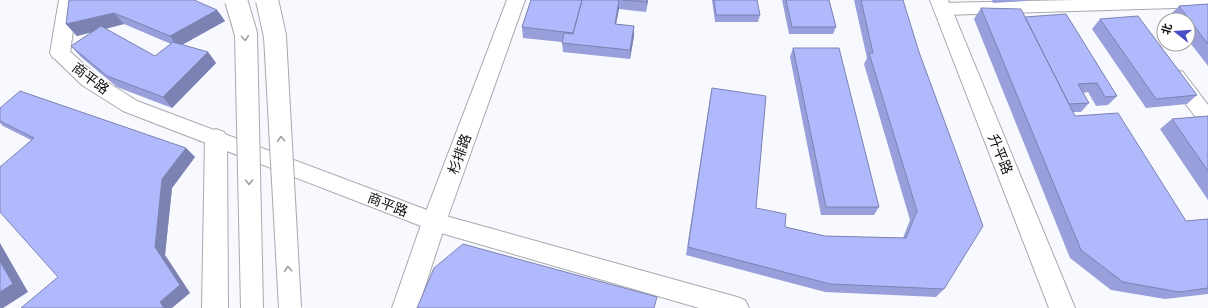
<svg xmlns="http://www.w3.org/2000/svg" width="1208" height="308" font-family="'Noto Serif','Noto Sans SC',serif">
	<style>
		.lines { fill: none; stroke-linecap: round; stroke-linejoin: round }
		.minor-casing { stroke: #a7a9ae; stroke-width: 2 }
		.tertiary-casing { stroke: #a7a9ae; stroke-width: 2 }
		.minor { fill: #fff; fill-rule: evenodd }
		.tertiary { fill: #fff; fill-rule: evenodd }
		.trunk-bridge-casing { stroke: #a7a9ae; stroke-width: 24; stroke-linecap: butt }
		.trunk-bridge { stroke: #fff; stroke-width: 22 }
		.wall { fill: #989fda; fill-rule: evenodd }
		.shaded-wall { fill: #7c82b1 }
		.building { fill: #b1b9fd; stroke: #7c82b1 }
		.oneway { stroke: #a0a0a1 }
		.labels { text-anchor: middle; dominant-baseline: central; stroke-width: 3; stroke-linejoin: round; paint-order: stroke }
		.street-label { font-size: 14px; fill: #111113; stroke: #fff }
	</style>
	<rect width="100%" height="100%" fill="#f8f9fe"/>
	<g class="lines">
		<g class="minor-casing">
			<path id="minor" d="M1074,0H1208V7L943,15L937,13L934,9L937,5L943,3Z
				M60,46L66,48L96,75L137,101L435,213L737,297L745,300L749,308H699L434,231L123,111L82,85L54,58L51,53L54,48Z
				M1176,70L1183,72L1208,105V127L1201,124L1169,82L1167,77L1169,72Z"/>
		</g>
		<g class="tertiary-casing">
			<path id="tertiary" d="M59,0H77L70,53L67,58L60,60L53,58L50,53Z
				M507,0H525L446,222L418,308H392L422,222Z
				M930,0H948L1075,308H1049Z
				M216,129L224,132L227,138L228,308H202L205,138L208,132Z"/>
		</g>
		<use href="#minor" class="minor"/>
		<use href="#tertiary" class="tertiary"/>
		<g class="trunk-bridge-casing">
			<path id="trunk-bridge" d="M236,0L246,34L252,308
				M267,0L275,36L290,308"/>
		</g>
		<use href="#trunk-bridge" class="trunk-bridge"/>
	</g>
	<path class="wall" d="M69,0L217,10L225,21L182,45L208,52L216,63L172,108L117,87L81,57L71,46L92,32L77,36L66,24ZM124,24L171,44L155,56L105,29Z
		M531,0H648L646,12L619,9L616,24L634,26V36L630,59L563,52L562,42L523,38L522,27Z
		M712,0H757L760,15L758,22H715Z
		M782,0H829L836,27L833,34H789Z
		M854,0H903L944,289L936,297L825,292L686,255L710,98L712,88L756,208L785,227L825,236L903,238L910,220L864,64L867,58Z
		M992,0H1027L1026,1L993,3Z
		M1208,4V66L1188,40V20H1173L1169,16L1179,6Z
		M981,8L1025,17L1117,96L1108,105L1096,106L1088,92L1083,93L1089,103L1081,112H1073L1075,116L1186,221L1208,219V294L1165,299L1111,290L1070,258L974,19Z
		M1100,19L1197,95L1187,104L1146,108L1092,29Z
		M793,48L879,207L874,215H821L790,57Z
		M0,108L186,148L195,157L172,188L165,255L190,293L58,277L31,140L3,126L0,123Z
		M1208,116V200L1160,129L1172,119Z"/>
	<path class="shaded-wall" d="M619,0V9L614,34L615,24Z
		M647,0H648L646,12Z
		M217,10L225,21L178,47L170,36Z
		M114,13L124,24L77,36L66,24Z
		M634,26V36L630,59V50Z
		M208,52L216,63L172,108L163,97Z
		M186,148L195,157L172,188L165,255L190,293L172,308H164L160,302L155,247L162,179Z
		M0,243L28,292L3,308H0Z"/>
	<path class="building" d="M69,0H194L217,10L170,36L114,13L66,24Z
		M531,0H582L573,33L522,27Z
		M582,0H619L615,24L634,26L630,50L562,43L564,33L573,34Z
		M622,0H647V2Z
		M714,0H757L760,15H716Z
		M786,0H829L836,27H792Z
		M861,0H903L919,52L983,226L944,289L830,284L688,247L712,88L766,96L756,208L786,214L785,227L825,236L906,238L917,211L869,53H873Z
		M1208,4V44L1179,6Z
		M981,8L1021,9L1075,116L1118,113L1186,221L1208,219V288L1179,292L1123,282L1081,250Z
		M1066,14L1117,96L1105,97L1097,83L1078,84L1089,103L1069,104L1025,17Z
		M1138,16L1197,95L1156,99L1100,19Z
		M101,26L155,56L173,42L208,52L163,97L107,76L71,46Z
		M793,48H839L879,207H826Z
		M20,91L186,148L162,179L155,247L180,285L160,302L164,308H21L58,277L0,212V167L34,138L0,121V108Z
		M1208,116V171L1172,119Z
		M463,244L657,297L654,308H417L434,268Z
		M0,261L13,284L0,292Z"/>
	<defs><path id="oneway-chevron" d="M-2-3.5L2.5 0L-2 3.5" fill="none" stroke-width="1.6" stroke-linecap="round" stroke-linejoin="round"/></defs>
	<g class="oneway">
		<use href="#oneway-chevron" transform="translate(245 38) rotate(85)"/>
		<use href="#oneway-chevron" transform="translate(281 139) rotate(-93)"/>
		<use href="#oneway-chevron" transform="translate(249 182) rotate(89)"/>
		<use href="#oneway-chevron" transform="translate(288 269) rotate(-93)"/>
	</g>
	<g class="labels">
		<g class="street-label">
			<text transform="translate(91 78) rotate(37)">商平路</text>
			<text transform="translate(459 154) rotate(-70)">杉排路</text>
			<text transform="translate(1001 154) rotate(68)">升平路</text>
			<text transform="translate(388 204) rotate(21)">商平路</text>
		</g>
	</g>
	<g transform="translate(1176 32) rotate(287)"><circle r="19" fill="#ffffff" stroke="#a0a0a1"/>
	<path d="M0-3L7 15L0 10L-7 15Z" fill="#484ec4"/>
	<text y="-6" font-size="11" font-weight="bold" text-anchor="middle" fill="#111113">北</text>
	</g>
</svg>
